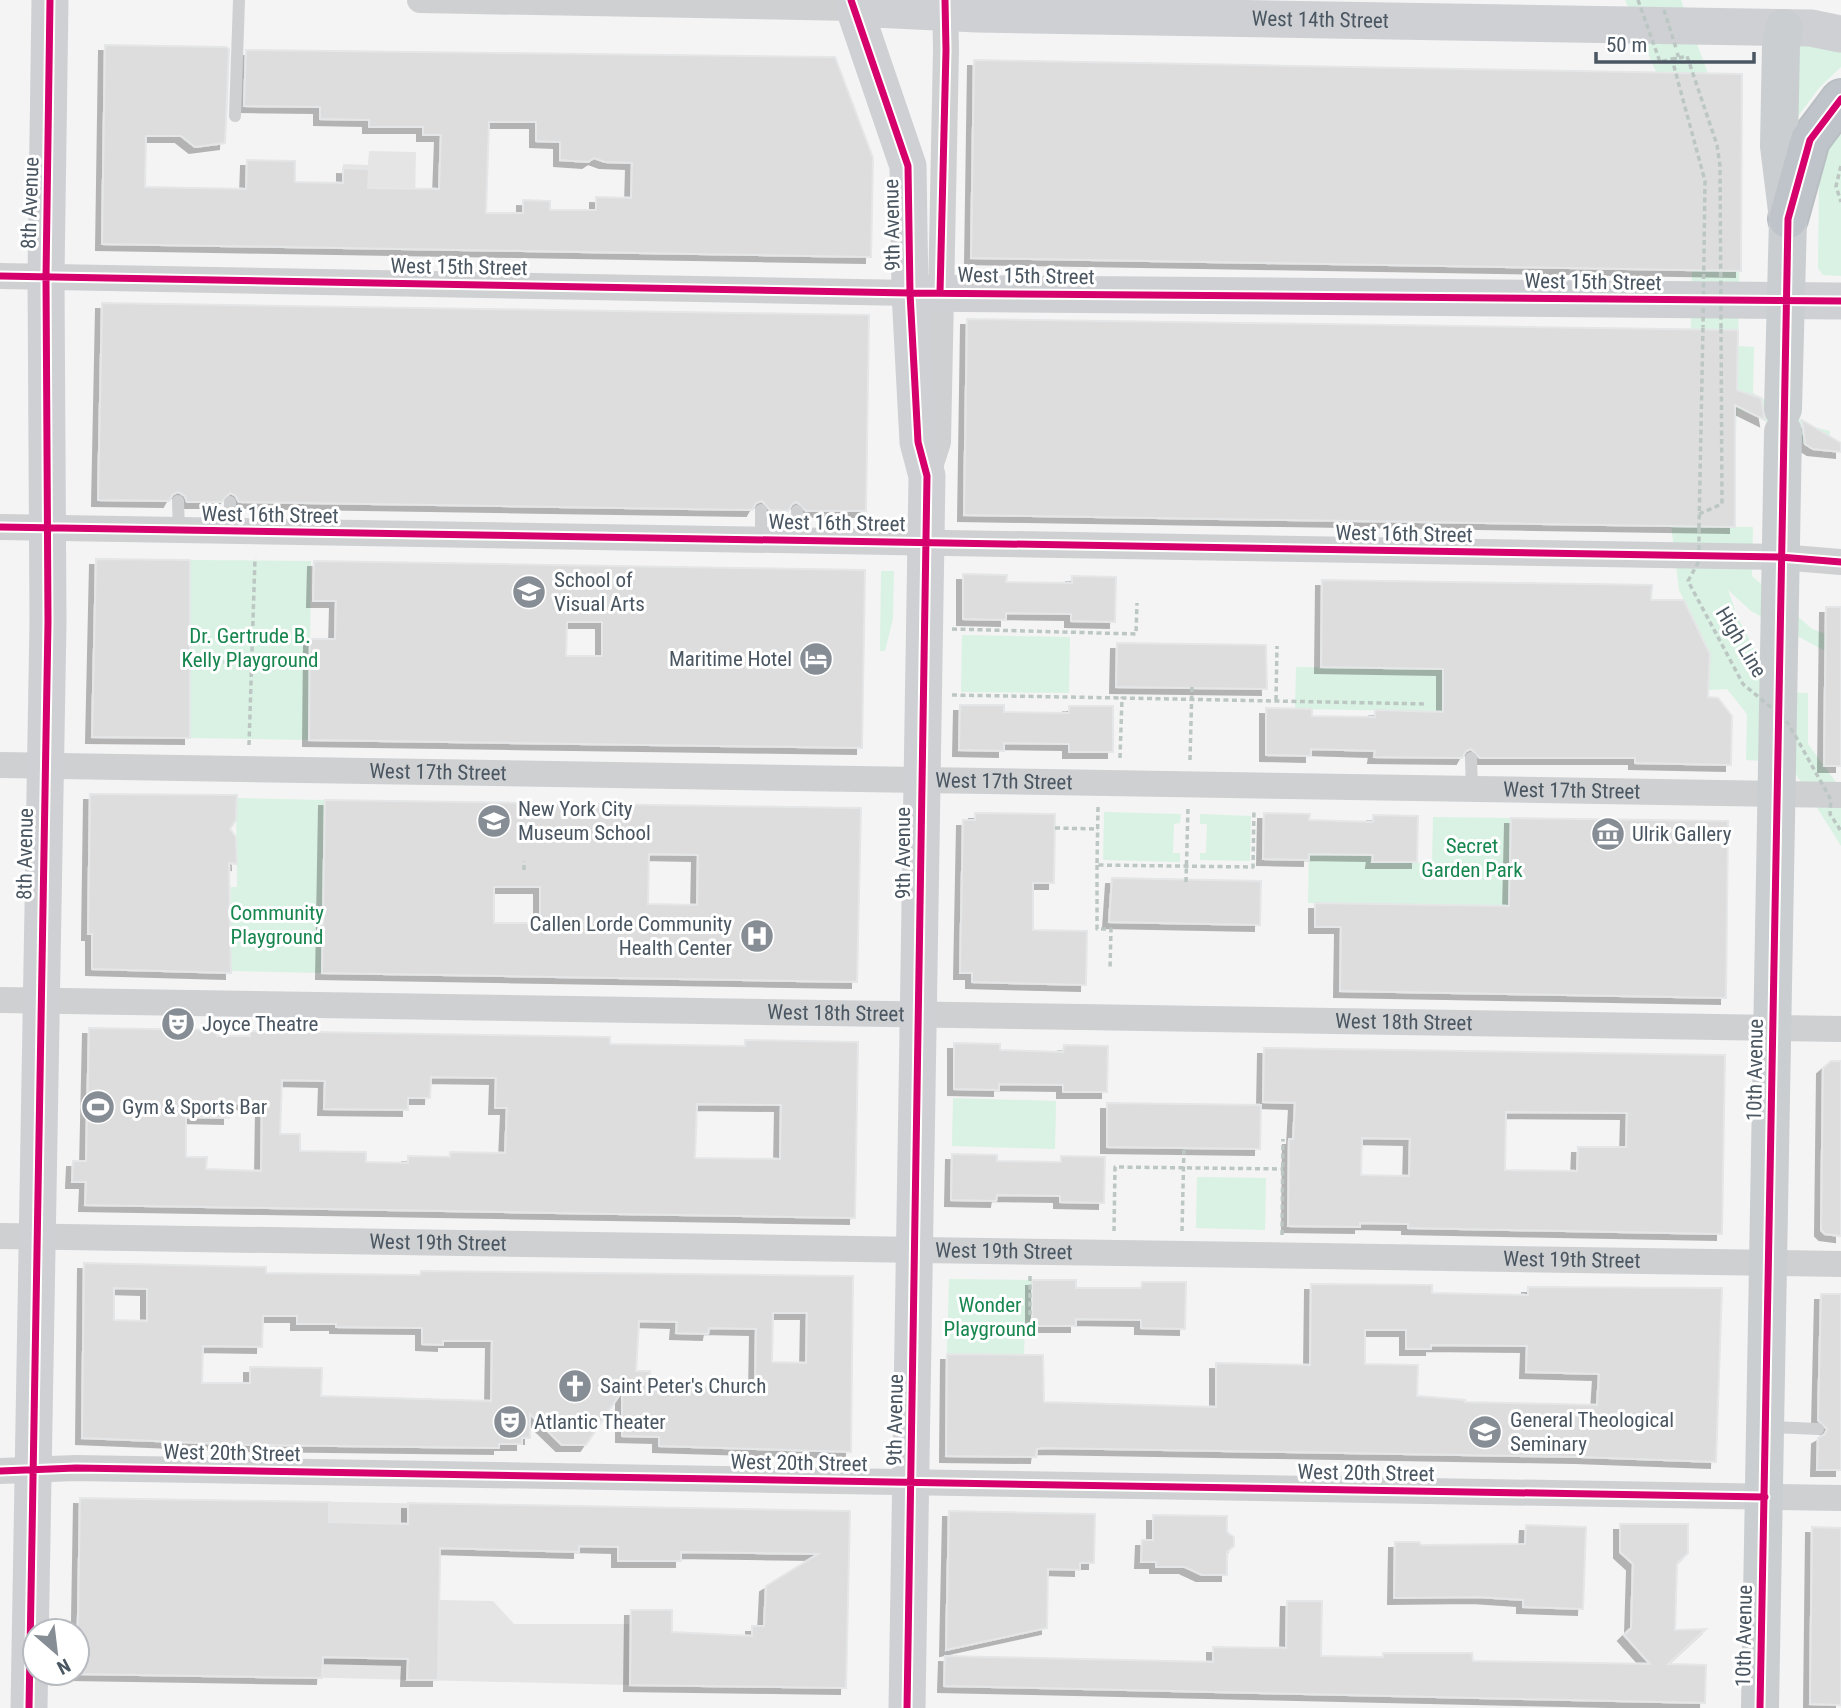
<svg xmlns="http://www.w3.org/2000/svg" width="1841" height="1708" font-family="'Roboto Condensed',sans-serif">
	<style>
		.education { fill: #e6e5e6 }
		.green { fill: #d9f2e3 }
		.building { fill: #ddddde; stroke: #e5e6e7; stroke-width: 2; fill-rule: evenodd; filter: url(#shadow) }
		.lines { fill: none; stroke-linecap: round; stroke-linejoin: round }
		.highway-casing { stroke: #b9bec3; stroke-width: 42 }
		.path { stroke: #bcc7c4; stroke-width: 3.5; stroke-dasharray: 5 3.5; stroke-linecap: butt }
		.lane { stroke: #ced0d2; stroke-width: 12 }
		.street { stroke: #ced0d2; stroke-width: 26 }
		.secondary { stroke: #ced0d4; stroke-width: 37 }
		.primary { stroke: #caced1; stroke-width: 38 }
		.highway { stroke: #bec4c9; stroke-width: 38 }
		.path-bridge { stroke: #bcc7c4; stroke-width: 3.5; stroke-dasharray: 5 3.5; stroke-linecap: butt }
		.cycleway-casing { stroke: #fff; stroke-width: 11 }
		.cycleway { stroke: #d6006c; stroke-width: 7 }
		.labels { text-anchor: middle; dominant-baseline: central; stroke-width: 6; stroke-linejoin: round; paint-order: stroke }
		.street-label { font-size: 21px; fill: #4a5661; stroke: #fff }
		.poi-label { font-size: 21px; fill: #4a5661; stroke: #fff; text-anchor: start }
		.park-label { font-size: 21px; fill: #17864f; stroke: #fff }
	</style>
	<defs>
		<filter id="shadow"><feDropShadow dx="-6" dy="6" stdDeviation="0" flood-color="#0004"/></filter>
	</defs>
	<rect width="100%" height="100%" fill="#f4f4f4"/>
	<path class="education" d="M369,151L416,152L414,249L342,248L343,164L368,165Z
		M296,1501L442,1504L440,1600L493,1601L514,1624H631L630,1685L294,1677Z"/>
	<path class="green" d="M1625,0H1681L1741,164L1738,346L1754,347L1753,393L1814,427L1830,431V450C1795,447 1771,417 1738,410L1737,402L1733,527H1753L1752,576L1812,629L1826,634L1825,651L1751,611L1728,590L1738,618L1777,692L1808,693V744L1841,789V846L1789,763L1746,760L1747,714L1727,689L1708,690L1710,654L1679,590L1671,525H1687L1693,214L1663,88Z
		M1797,42L1841,51V67L1819,88L1799,115H1794Z
		M1841,122V276L1823,275L1818,268L1819,173L1823,153Z
		M190,560L311,561L309,740L190,738Z
		M881,571H894L893,619L885,651H880Z
		M962,635L1070,637L1069,693L961,692Z
		M1296,667L1443,669V738L1419,711L1295,709Z
		M236,798L325,800L322,973L231,971V887H237Z
		M1104,812L1181,814L1180,823L1174,824L1173,853H1180V862L1103,860Z
		M1200,814L1251,816L1250,861L1200,860V853H1206L1207,824H1200Z
		M1433,817L1511,818L1509,906L1308,903L1309,854L1373,855V862L1432,863Z
		M953,1098L1056,1101L1055,1149L952,1146Z
		M1197,1177L1266,1178L1265,1230L1196,1228Z
		M949,1279L1032,1280V1326H1025L1024,1355L947,1354Z"/>
	<path class="building" d="M105,45L226,47L229,49L225,143L195,147L181,136H146L145,187L246,189L247,160L295,161V182L343,183V168L369,169L368,188L439,189L441,135H423V127H369V120L320,119V107L244,106L246,50L835,57L873,158L871,257L102,244ZM489,122H536V141L560,142V160L588,162L594,158L605,162L632,163L631,198L596,197V210H550V201L523,200V213H486Z
		M974,60L1742,74L1741,271L971,258Z
		M102,303L869,315L866,511H806L797,502L792,504L788,511L770,510L762,501L756,503L752,510L239,502L235,495L230,493L221,502H187L185,496L178,492L173,494L169,501L98,500Z
		M967,319L1738,330L1737,390L1761,398L1765,420L1735,405V527L964,515Z
		M1802,420L1841,443V452L1813,449L1805,444Z
		M96,559L190,560V738L92,737Z
		M314,561L865,570L862,748L309,740L310,639H335L336,601H313ZM567,622H602V656H566Z
		M963,574L1007,575L1006,582L1072,583V576L1116,577L1115,622L1071,621V614L1006,613V620L963,619Z
		M1322,580L1652,585L1651,600H1684L1710,654L1708,697L1718,698L1732,716L1731,765L1635,763V758H1480L1471,749L1466,751L1462,758L1374,757L1375,751L1311,749V756L1266,755V708L1312,709V716L1375,717V710L1443,712V669L1321,667Z
		M1826,607H1841V766H1824Z
		M1117,643L1266,645L1267,689L1116,687Z
		M960,705H1004V712L1069,713V706H1113V752H1069V744L1004,743V751L959,750Z
		M90,794L237,795L236,820L230,829L236,837L237,864L229,863L231,973L92,969V934H88Z
		M325,800L861,808L857,982L322,973ZM649,854L698,855L697,905L648,904ZM494,887H540V923H494Z
		M975,813L1055,814L1054,883H1033V930L1087,931L1086,985L972,982V973H960L963,820H975Z
		M1264,813L1310,814L1309,820L1373,822V815L1418,816L1417,862H1372L1373,855L1309,854V860L1263,859Z
		M1511,818L1728,821L1726,998L1340,991L1341,927H1315V903L1509,906Z
		M1112,878L1261,881L1260,925L1109,922Z
		M89,1028L217,1030V1036H250V1031L610,1037V1044L745,1046V1040L858,1042L855,1218L85,1205L86,1182H72L73,1161H86ZM431,1077L496,1078L495,1108H507L505,1153L450,1152V1157L408,1156V1163L366,1162V1152L300,1151V1134H280L282,1080L325,1081L324,1109L408,1110V1098H430ZM229,1103L262,1104L261,1171L206,1169L207,1157H186V1117L229,1118ZM697,1104L781,1105L780,1159L695,1158Z
		M954,1043L1000,1044V1050L1063,1052L1064,1045L1108,1046L1107,1092H1063V1085L999,1084V1090L954,1089Z
		M1264,1048L1725,1055L1722,1234L1408,1228V1224L1360,1223V1227L1288,1226L1289,1139H1293L1295,1103L1263,1102ZM1506,1112L1627,1113L1626,1147H1578L1577,1171L1505,1170ZM1362,1138L1410,1139L1409,1176L1361,1175Z
		M1831,1061H1841V1236L1825,1234L1821,1230L1823,1068Z
		M1107,1103L1261,1105L1260,1149L1107,1147Z
		M952,1154L997,1155V1161L1061,1162V1156L1105,1157L1104,1203L1060,1202V1196L997,1195L996,1201L951,1200Z
		M84,1263L266,1267V1273L420,1275L421,1271L853,1276L851,1452L659,1446V1437L622,1436V1391L586,1445H562L530,1414V1438H522V1444H499V1448L251,1445L82,1438ZM114,1288L147,1289V1321L114,1320ZM773,1313H807L806,1363L772,1362ZM263,1316H297V1324H336V1327L422,1328V1344L443,1345V1341H492L491,1401L321,1396L322,1368L250,1367V1383H202L203,1346L262,1347ZM639,1321L677,1322L676,1333L708,1334L709,1328L756,1329L755,1387L654,1386V1382H649L650,1371H636Z
		M1032,1280H1076V1288H1141L1142,1282H1186L1185,1329L1141,1328V1320L1076,1319V1326H1032Z
		M1311,1284L1432,1285V1293L1528,1295V1287L1722,1288L1716,1462L1581,1457L1045,1448L1037,1449L1036,1457L946,1456L947,1354L1043,1355L1044,1402L1216,1407V1363L1310,1365ZM1365,1330H1406V1349H1431V1345L1527,1346L1526,1372L1599,1374L1597,1405L1465,1402V1400L1417,1396L1418,1365L1365,1364Z
		M1821,1294H1841V1470H1817L1818,1438L1825,1434L1827,1429L1818,1420Z
		M80,1498L329,1502V1522L408,1524V1503L850,1511L846,1688L630,1685L631,1610H672V1632L752,1636V1626H764L766,1586L818,1554L681,1552V1561H618V1547L579,1546V1552L440,1548L438,1680H407L408,1659L323,1657L322,1678L77,1674Z
		M949,1511L1095,1514L1094,1563H1080V1570L1048,1569L1047,1628L946,1650Z
		M1153,1515L1227,1516V1532L1234,1537V1546L1227,1552V1575H1202L1185,1567H1156V1562H1141L1142,1540H1153Z
		M1620,1524H1688V1553L1677,1564L1675,1630L1706,1629L1668,1664L1706,1665L1705,1703L944,1686L945,1656L1213,1662V1647L1286,1648L1287,1601H1322L1321,1656L1383,1657V1653H1472L1473,1661L1650,1664L1624,1635L1631,1628L1633,1564L1620,1552Z
		M1526,1525L1586,1527L1583,1609L1523,1607V1600L1478,1597L1394,1598L1395,1542H1419L1421,1545L1525,1544Z
		M1812,1527L1841,1528V1705L1810,1704Z"/>
	<g class="lines">
		<g class="highway-casing">
			<path id="highway" d="M1788,219L1810,140L1841,99"/>
		</g>
		<path class="path" d="M1672,59L1679,58L1677,53
			M1841,166L1836,186L1841,202
			M1699,514L1722,504L1721,328
			M1699,528L1703,327
			M952,629L1136,634L1137,603
			M198,662H252
			M952,695L1122,698
			M1276,700L1277,646
			M249,745L255,558
			M1120,758L1122,698L1426,704
			M1190,760L1192,685
			M1098,807L1097,865L1253,867L1254,809
			M1055,828L1098,829
			M1097,865V929H1111L1110,970
			M524,870V861
			M1186,882L1188,808
			M1114,1231L1115,1167L1283,1169
			M1182,1231L1184,1146
			M1282,1235L1283,1139
			M1030,1315V1274"/>
		<path class="lane" d="M235,116L239,0
			M178,501L179,531
			M761,510V539
			M797,511L799,539
			M229,531L230,502
			M1471,758L1472,789
			M1770,1427L1818,1429"/>
		<g class="street">
			<path d="M420,0L854,8L851,0"/>
			<path d="M0,276L910,293"/>
			<path d="M927,476L938,442L946,50L945,0"/>
			<path d="M0,527L1780,557L1841,562"/>
			<path id="s1" d="M0,765L1841,795"/>
			<path id="s2" d="M0,1000L1841,1029"/>
			<path id="s3" d="M0,1236L1841,1264"/>
			<path d="M0,1471L76,1468L1841,1498"/>
		</g>
		<g class="secondary">
			<path d="M910,293L1841,301"/>
			<path d="M29,1708L48,622L46,277L50,0"/>
			<path id="s4" d="M907,1708L927,476L918,442L910,293L908,166L854,8L977,14L1811,28L1841,34"/>
		</g>
		<path class="primary" d="M1783,409L1788,219L1779,146L1781,46L1784,28
			M1760,1708L1783,432"/>
		<use href="#highway" class="highway"/>
		<path class="path-bridge" d="M1638,0L1660,62L1672,59L1705,181L1703,327
			M1664,10L1676,48
			M1679,58L1687,56L1717,145L1720,166L1721,328
			M1699,528V561L1688,581L1743,684L1785,719L1796,737L1831,800L1830,814L1841,831"/>
		<g class="cycleway-casing">
			<path id="cycleway" d="M851,0L908,166L910,293L918,442L927,476L907,1708
				M0,276L910,293L1841,301
				M940,293L946,50L945,0
				M0,527L1780,557L1841,562
				M0,1471L76,1468L1765,1497
				M29,1708L48,622L46,277L50,0
				M1760,1708L1788,219L1810,140L1841,99"/>
		</g>
		<use href="#cycleway" class="cycleway"/>
	</g>
	<defs>
		<g id="university-disc" transform="scale(1.75)"><circle r="9.5" fill="#868d94" stroke="#fff"/><path d="M0-5L7-2L0 1L-7-2ZM-4 1L0 2.5L4 1V4Q0 6-4 4Z" fill="#fff"/></g>
		<g id="hotel-disc" transform="scale(1.75)"><circle r="9.5" fill="#868d94" stroke="#fff"/><path d="M-6-4.5h1.5V1H6V5H4.5V3h-9V5H-6ZM-4 0a1.8 1.8 0 1 1 3.6 0ZM.5 0V-2.5h3Q6-2.5 6 0Z" fill="#fff"/></g>
		<g id="school-disc" transform="scale(1.75)"><circle r="9.5" fill="#868d94" stroke="#fff"/><path d="M0-5L7-2L0 1L-7-2ZM-4 1L0 2.5L4 1V4Q0 6-4 4Z" fill="#fff"/></g>
		<g id="museum-disc" transform="scale(1.75)"><circle r="9.5" fill="#868d94" stroke="#fff"/><path d="M0-6L6-3V-2H-6V-3ZM-5-1h2V3h-2ZM-1-1h2V3h-2ZM3-1h2V3H3ZM-6 4H6V6H-6Z" fill="#fff"/></g>
		<g id="hospital-disc" transform="scale(1.75)"><circle r="9.5" fill="#868d94" stroke="#fff"/><path d="M-5-5h3v3.5h4V-5h3V5h-3V1.5h-4V5h-3Z" fill="#fff"/></g>
		<g id="theatre-disc" transform="scale(1.75)"><circle r="9.5" fill="#868d94" stroke="#fff"/><path d="M-5-5.5Q0-4 5-5.5V0Q5 5 0 6Q-5 5-5 0ZM-3.3-2.5H-1v1.5H-3.3ZM1-2.5H3.3v1.5H1ZM-2.8 1Q0 5.5 2.8 1Z" fill="#fff"/></g>
		<g id="stadium-disc" transform="scale(1.75)"><circle r="9.5" fill="#868d94" stroke="#fff"/><path d="M0-5a6.5 5 0 1 0 0 10a6.5 5 0 1 0 0-10ZM-3.5-1.8h7v3.6h-7Z" fill="#fff"/></g>
		<g id="church-disc" transform="scale(1.75)"><circle r="9.5" fill="#868d94" stroke="#fff"/><path d="M-1.2-6h2.4v3.5h3.3v2.4h-3.3V6h-2.4V-.1h-3.3v-2.4h3.3Z" fill="#fff"/></g>
	</defs>
	<g fill-rule="evenodd">
		<use href="#university-disc" x="529" y="592"/>
		<use href="#hotel-disc" x="816" y="659"/>
		<use href="#school-disc" x="494" y="821"/>
		<use href="#museum-disc" x="1608" y="834"/>
		<use href="#hospital-disc" x="757" y="936"/>
		<use href="#theatre-disc" x="178" y="1024"/>
		<use href="#stadium-disc" x="98" y="1107"/>
		<use href="#church-disc" x="575" y="1386"/>
		<use href="#theatre-disc" x="510" y="1422"/>
		<use href="#school-disc" x="1485" y="1432"/>
	</g>
	<g class="labels">
		<g class="street-label">
			<text stroke="none"><textPath href="#s4" startOffset="2177">West 14th Street</textPath></text>
			<text transform="translate(30 203) rotate(-88)">8th Avenue</text>
			<text transform="translate(892 225) rotate(-91)">9th Avenue</text>
			<text transform="translate(459 267) rotate(1)">West 15th Street</text>
			<text transform="translate(1026 276) rotate(1)">West 15th Street</text>
			<text transform="translate(1593 282) rotate(1)">West 15th Street</text>
			<text transform="translate(270 515) rotate(1)">West 16th Street</text>
			<text transform="translate(837 523) rotate(1)">West 16th Street</text>
			<text transform="translate(1404 534) rotate(1)">West 16th Street</text>
			<text transform="translate(1741 642) rotate(59)">High Line</text>
			<text stroke="none"><textPath href="#s1" startOffset="438">West 17th Street</textPath></text>
			<text stroke="none"><textPath href="#s1" startOffset="1004">West 17th Street</textPath></text>
			<text stroke="none"><textPath href="#s1" startOffset="1572">West 17th Street</textPath></text>
			<text transform="translate(903 853) rotate(-90)">9th Avenue</text>
			<text transform="translate(25 854) rotate(-89)">8th Avenue</text>
			<text stroke="none"><textPath href="#s2" startOffset="836">West 18th Street</textPath></text>
			<text stroke="none"><textPath href="#s2" startOffset="1404">West 18th Street</textPath></text>
			<text transform="translate(1755 1070) rotate(-89)">10th Avenue</text>
			<text stroke="none"><textPath href="#s3" startOffset="438">West 19th Street</textPath></text>
			<text stroke="none"><textPath href="#s3" startOffset="1004">West 19th Street</textPath></text>
			<text stroke="none"><textPath href="#s3" startOffset="1572">West 19th Street</textPath></text>
			<text transform="translate(895 1420) rotate(-89)">9th Avenue</text>
			<text transform="translate(232 1453) rotate(1)">West 20th Street</text>
			<text transform="translate(799 1463) rotate(1)">West 20th Street</text>
			<text transform="translate(1366 1473) rotate(1)">West 20th Street</text>
			<text transform="translate(1744 1636) rotate(-89)">10th Avenue</text>
		</g>
		<g class="poi-label">
			<text x="554" y="580">School of<tspan x="554" dy="24">Visual Arts</tspan></text>
			<text x="792" y="659" text-anchor="end">Maritime Hotel</text>
			<text x="518" y="809">New York City<tspan x="518" dy="24">Museum School</tspan></text>
			<text x="1632" y="834">Ulrik Gallery</text>
			<text x="732" y="924" text-anchor="end">Callen Lorde Community<tspan x="732" dy="24">Health Center</tspan></text>
			<text x="202" y="1024">Joyce Theatre</text>
			<text x="122" y="1107">Gym &amp; Sports Bar</text>
			<text x="600" y="1386">Saint Peter's Church</text>
			<text x="1510" y="1420">General Theological<tspan x="1510" dy="24">Seminary</tspan></text>
			<text x="534" y="1422">Atlantic Theater</text>
		</g>
		<g class="park-label">
			<text x="250" y="636">Dr. Gertrude B.<tspan x="250" dy="24">Kelly Playground</tspan></text>
			<text x="1472" y="846">Secret<tspan x="1472" dy="24">Garden Park</tspan></text>
			<text x="277" y="913">Community<tspan x="277" dy="24">Playground</tspan></text>
			<text x="990" y="1305">Wonder<tspan x="990" dy="24">Playground</tspan></text>
		</g>
	</g>
	<g transform="translate(56 1652) rotate(152)"><circle r="33" fill="#ffffff" stroke="#b7bbc0" stroke-width="2"/>
	<path d="M0-5L12 26L0 18L-12 26Z" fill="#868d94"/>
	<text y="-10" font-size="19" font-weight="bold" text-anchor="middle" fill="#4a5661">N</text>
	</g>
	<path d="M1596 52v10h158v-10" fill="none" stroke="#4a5661" stroke-width="3.5"/>
	<text x="1606" y="52" font-size="21" fill="#4a5661" stroke="#ffffff" stroke-width="5" paint-order="stroke">50 m</text>
</svg>
